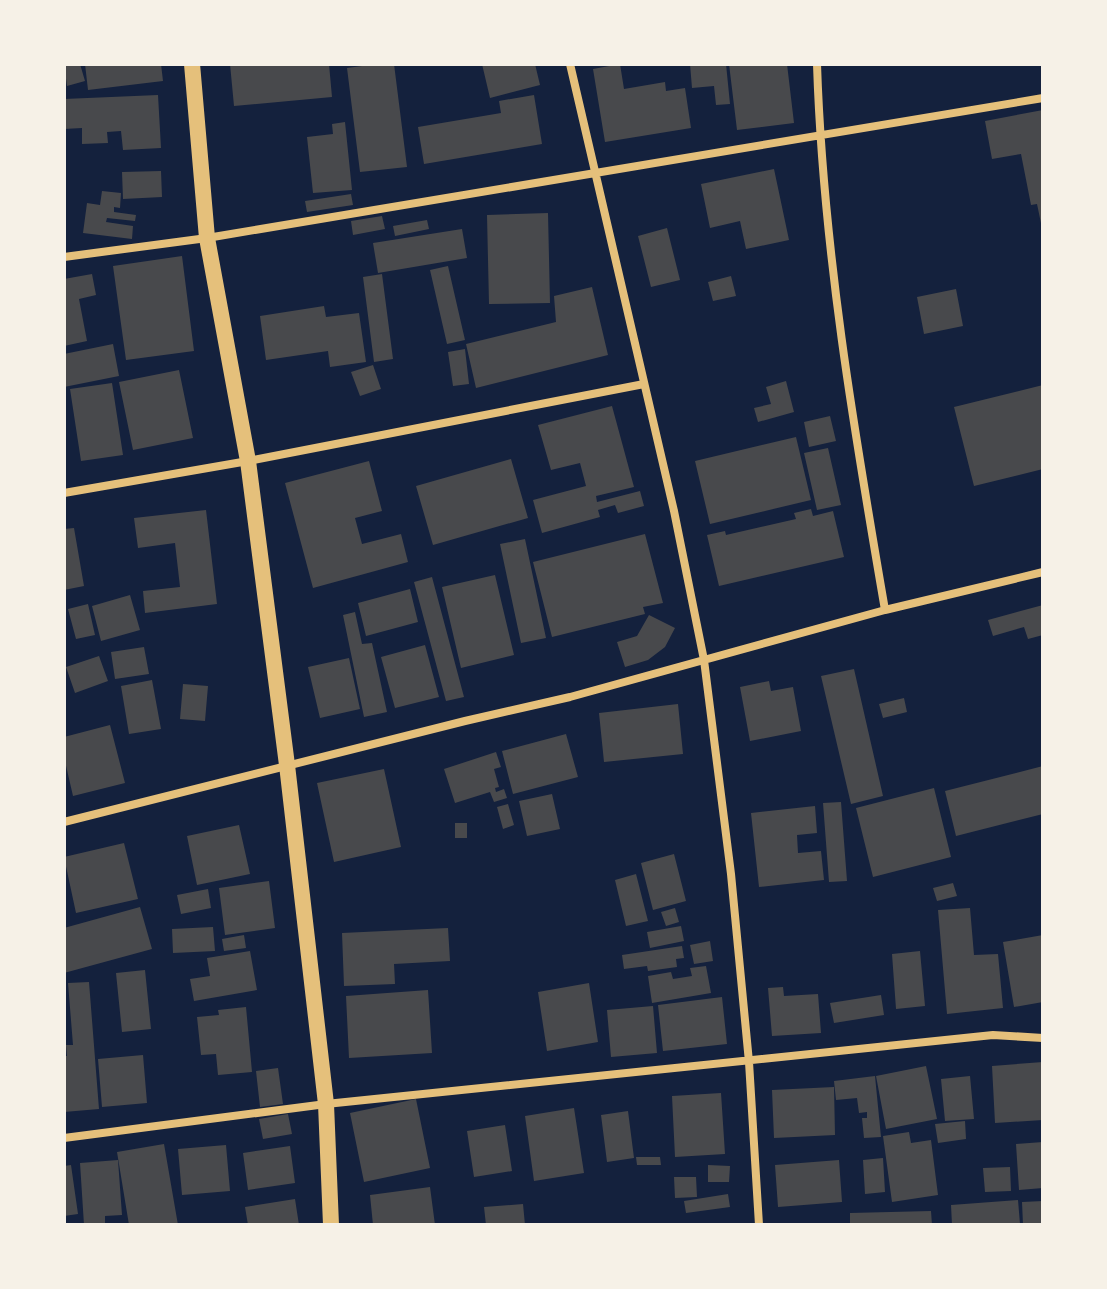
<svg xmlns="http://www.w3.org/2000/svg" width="1107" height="1289" font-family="Mulish,sans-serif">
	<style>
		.building { fill: #48494c }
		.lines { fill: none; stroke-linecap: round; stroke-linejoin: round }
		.minor { stroke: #e5c07b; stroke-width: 8 }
		.secondary { stroke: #e5c07b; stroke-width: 16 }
	</style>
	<rect width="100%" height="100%" fill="#14213d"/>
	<path class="building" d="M64,64H80L85,81L67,86Z
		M85,64H161L163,81L88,90Z
		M230,64H329L332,97L234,106Z
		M377,64H394L407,167L360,172L347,68Z
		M482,64H535L540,85L490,98Z
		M620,64L624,89L665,82L666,91L685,88L691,128L605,142L593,69Z
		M690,64H726L730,104L716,105L714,86L692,88Z
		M729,64H787L794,123L737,130Z
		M158,95L161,148L123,150L121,131L107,132L108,143L82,144V128L64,129V99Z
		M534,95L542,144L424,164L418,127L501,113L499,101Z
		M1043,110V228H1042L1037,204L1031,205L1021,154L992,159L985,121Z
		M345,122L352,190L313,193L307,137L333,134L332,124Z
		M774,169L789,240L746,249L740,221L710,228L701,184Z
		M161,171L162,197L123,199L122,172Z
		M102,191L121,193L120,208L114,207V212L136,215L135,221L107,218L106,222L133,226L132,239L83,233L87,203L100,205Z
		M351,194L353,205L307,212L305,201Z
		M548,213L550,303L489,304L487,215Z
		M382,216L385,229L353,235L351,221Z
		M427,220L429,229L395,236L393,226Z
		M667,228L680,280L651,287L638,236Z
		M462,229L467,258L378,273L373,243Z
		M182,256L194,351L126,360L113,266Z
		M448,266L465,340L447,344L430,270Z
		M92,274L96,295L79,299L87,341L64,346V279Z
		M382,274L393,359L374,362L363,277Z
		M731,276L736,296L713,301L708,282Z
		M592,287L608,355L476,388L466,344L556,322L554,296Z
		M956,289L963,326L924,334L917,297Z
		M324,306L326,317L359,313L366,362L330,367L328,351L266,360L260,316Z
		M113,344L119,376L64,387V354Z
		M465,349L469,384L453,386L448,352Z
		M373,365L381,389L360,396L351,372Z
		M179,370L193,438L133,450L119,382Z
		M786,381L794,412L758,422L754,408L771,404L766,387Z
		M112,383L123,455L81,461L70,389Z
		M1043,385V469L974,486L954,407Z
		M612,406L634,487L596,496L597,502L640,491L644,506L618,513L615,505L598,510L600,517L542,533L533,500L586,486L580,463L551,470L538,425Z
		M830,416L836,441L809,447L804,422Z
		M796,437L811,500L710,524L695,461Z
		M828,448L841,505L817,510L804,453Z
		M511,459L528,518L433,545L416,486Z
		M369,461L382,511L355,518L362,544L401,534L408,562L313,588L285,483Z
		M811,509L813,516L833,511L844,557L719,586L707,535L725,531L726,535L796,519L794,513Z
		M206,510L217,604L145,613L143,591L180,587L175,543L138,548L134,518Z
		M74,528L84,586L64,590V529Z
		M645,534L663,603L643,607L645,614L552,637L533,562Z
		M525,539L546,638L521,643L500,544Z
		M495,575L514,655L461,668L442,587Z
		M432,577L464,697L446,701L414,582Z
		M410,589L418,622L366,636L358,603Z
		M130,595L140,630L101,641L92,606Z
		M88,604L95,635L76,639L68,609Z
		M1043,605V635L1028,639L1024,627L993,636L988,620Z
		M355,612L362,644L372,643L387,712L364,717L343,615Z
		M649,615L675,628L665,647L648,660L625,667L617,642L637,636Z
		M425,645L439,697L395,708L381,657Z
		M144,647L149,674L115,679L111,652Z
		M99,656L108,681L75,693L66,667Z
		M349,658L360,709L320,718L308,667Z
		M854,669L883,796L851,804L821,676Z
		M152,680L161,729L129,734L121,686Z
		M769,681L771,691L793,687L801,731L750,741L740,687Z
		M183,684L208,686L205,721L180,719Z
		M904,698L907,712L883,718L879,704Z
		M678,704L683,754L604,762L599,713Z
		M110,725L125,783L73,796L64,757V737Z
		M566,734L578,777L513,794L502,751Z
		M496,752L501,767L494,769L499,787L495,788L496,792L504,789L507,798L494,802L490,792L455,803L444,769Z
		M1043,766V814L956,836L945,791Z
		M384,769L401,847L334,862L317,783Z
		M934,788L951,857L873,877L856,808Z
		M552,794L560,829L527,836L519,801Z
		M841,802L847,881L829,882L823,803Z
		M508,804L514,825L503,829L497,807Z
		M815,806L817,833L797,835L798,853L821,851L824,880L759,887L751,813Z
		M455,823H467V838H455Z
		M239,825L250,874L197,885L187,836Z
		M124,843L138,899L76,913L64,857Z
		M674,854L686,901L653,910L641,863Z
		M636,874L648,921L626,926L615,880Z
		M269,881L275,928L225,935L219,888Z
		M953,883L957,896L937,901L933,888Z
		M208,889L211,908L181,914L177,895Z
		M140,907L152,949L64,973V928Z
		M675,908L679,922L666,926L661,912Z
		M970,908L974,955L998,954L1003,1008L947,1014L938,910Z
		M681,926L684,941L650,948L647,932Z
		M213,927L215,951L173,953L172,929Z
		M448,928L450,961L394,964L395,984L344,986L342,933Z
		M244,935L246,948L224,951L222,939Z
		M1043,935V1002L1014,1007L1003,942Z
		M710,941L713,961L694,964L690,945Z
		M682,946L684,958L676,959L677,967L648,971L647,966L624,969L622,955Z
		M250,951L257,990L194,1001L190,979L210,976L207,958Z
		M920,951L925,1006L896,1009L892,954Z
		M706,966L711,993L652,1003L648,976L671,972L673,979L692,976L690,968Z
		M145,970L151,1029L122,1032L116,973Z
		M89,982L99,1109L64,1112V1056H67L66,1045H73L68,983Z
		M589,983L598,1042L547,1051L538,992Z
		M783,987L784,996L818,994L821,1033L772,1036L768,988Z
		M428,990L432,1053L349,1058L346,996Z
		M881,995L884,1015L834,1023L830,1003Z
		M722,997L727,1044L663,1051L658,1005Z
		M653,1006L657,1053L611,1057L607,1010Z
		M246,1007L252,1072L218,1075L216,1054L201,1055L197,1017L219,1015L218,1010Z
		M143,1055L147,1103L102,1107L98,1059Z
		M1043,1062V1120L995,1123L992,1066Z
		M926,1066L937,1119L886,1129L876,1076Z
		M278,1068L283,1104L260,1107L256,1071Z
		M875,1076L881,1137L864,1138L862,1118H867V1112L859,1113L857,1098L836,1100L834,1081Z
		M970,1076L974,1119L945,1121L941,1079Z
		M834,1087L835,1135L774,1138L772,1090Z
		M721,1093L725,1154L675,1157L672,1096Z
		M416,1099L430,1168L364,1182L350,1113Z
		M574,1108L584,1173L534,1181L525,1116Z
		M628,1111L634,1158L607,1162L601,1115Z
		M288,1114L292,1134L263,1139L259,1119Z
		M965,1121L966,1139L938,1143L935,1124Z
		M505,1125L512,1171L474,1177L467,1131Z
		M909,1132L911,1143L931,1140L938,1195L892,1202L883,1136Z
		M1043,1142V1188L1019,1190L1016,1144Z
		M164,1144L178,1225H129L117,1152Z
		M226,1145L230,1191L182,1195L178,1149Z
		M290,1146L295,1183L248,1190L243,1153Z
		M636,1157H660L661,1165H637Z
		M883,1158L885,1192L865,1194L863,1160Z
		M118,1160L122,1215L105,1216V1225H84L80,1163Z
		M839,1160L842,1202L778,1207L775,1165Z
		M71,1165L78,1214L64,1216V1166Z
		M708,1165L730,1166L729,1182H708Z
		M1010,1167L1011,1191L985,1192L983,1168Z
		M674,1177H696L697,1197L675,1198Z
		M430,1187L435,1225H373L370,1195Z
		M728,1194L730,1207L686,1213L684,1201Z
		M295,1199L299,1225H248L245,1207Z
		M1018,1200L1020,1224L952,1225L951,1205Z
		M1043,1201V1225H1023L1022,1202Z
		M523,1204L525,1225H486L484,1207Z
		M931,1211L932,1225H850V1213Z"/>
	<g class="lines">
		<path class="minor" d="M570,64L674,511L704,660L731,874L749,1062L759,1225
			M817,64C823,248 854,430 885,610
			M64,257L207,238L1043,98
			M64,493L248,461L644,384
			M64,822L465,721L570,697L885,610L1043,572
			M64,1138L326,1104L993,1035L1043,1038"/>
		<path class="secondary" d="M192,64L207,238L248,461L287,765L326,1104L331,1225"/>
	</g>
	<rect width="1107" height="1289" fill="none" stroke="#f6f1e7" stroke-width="132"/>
</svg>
